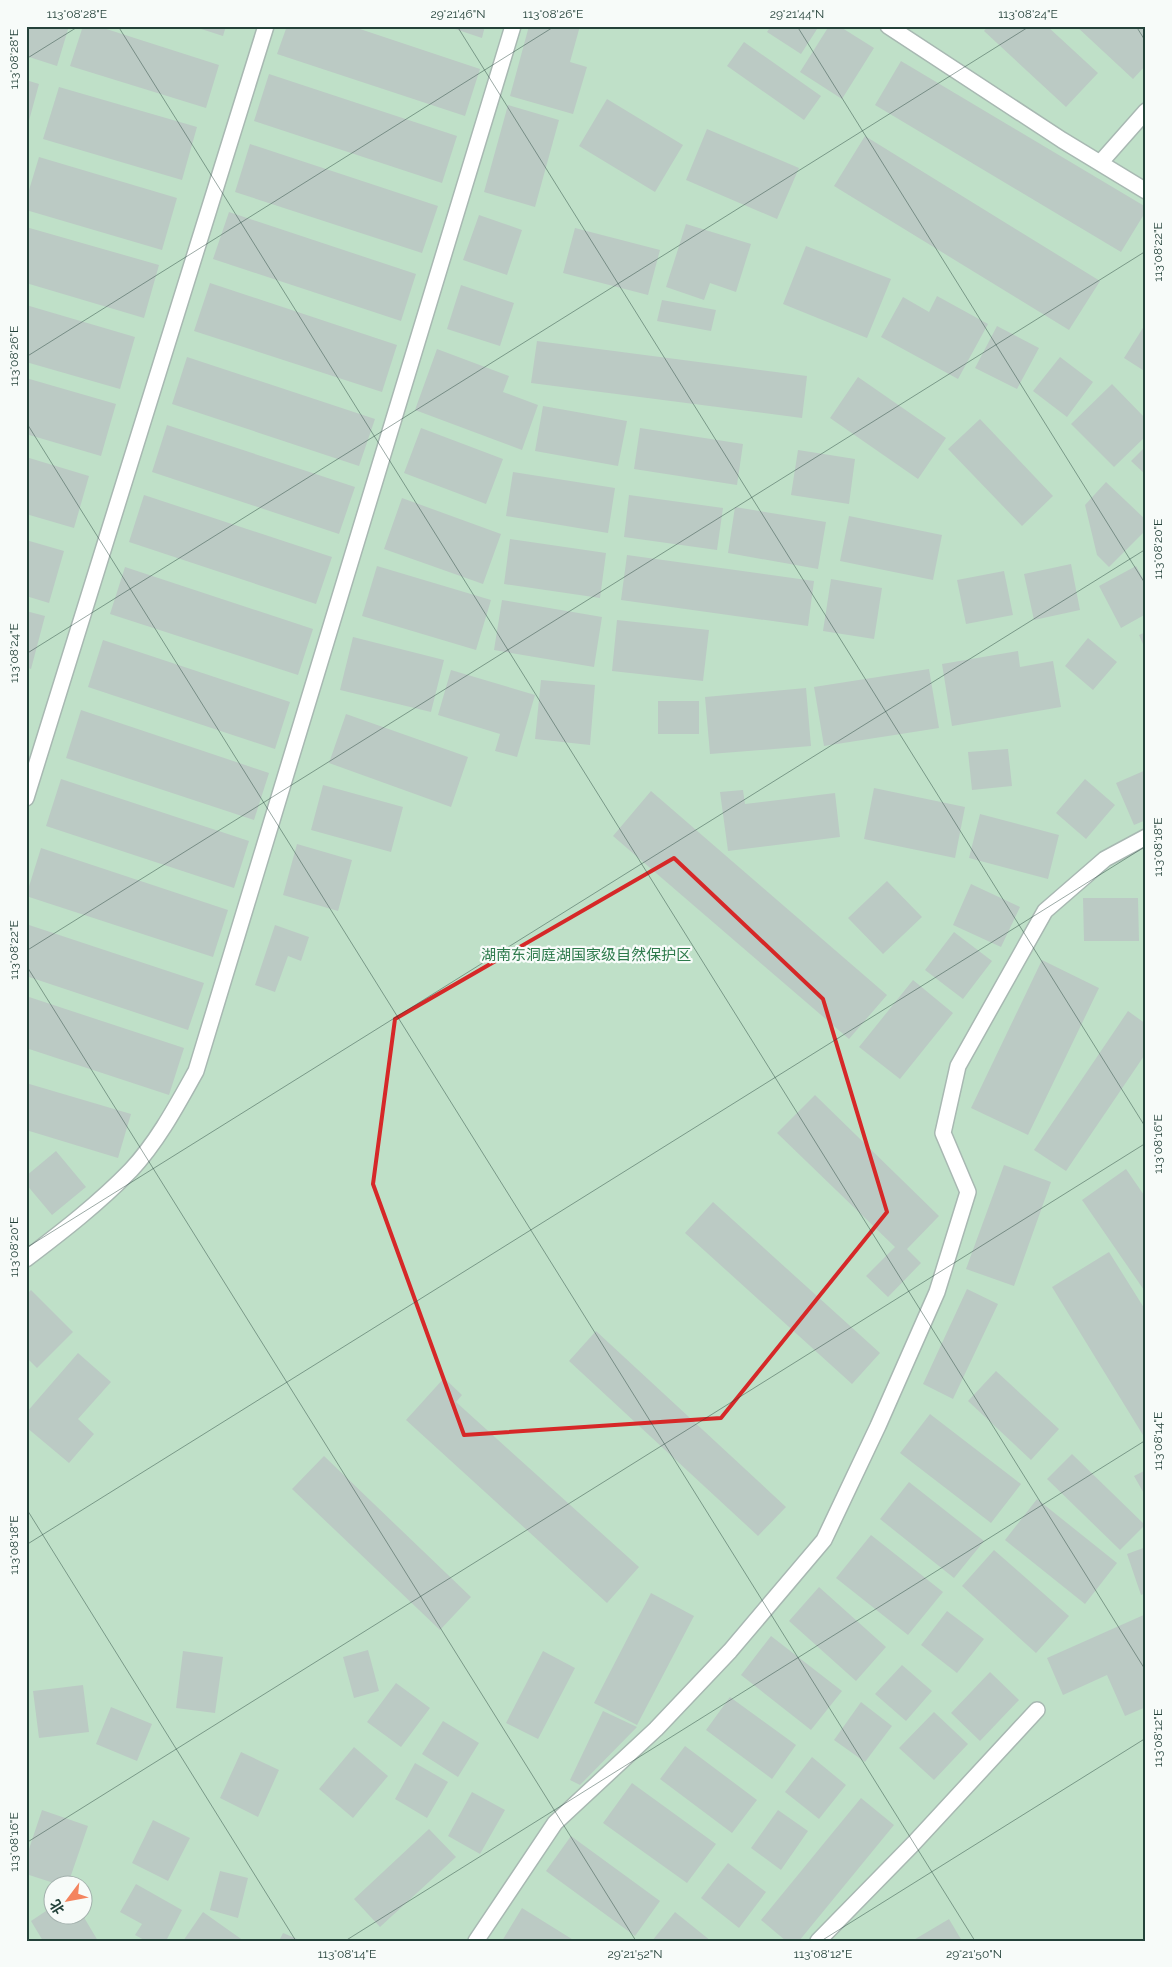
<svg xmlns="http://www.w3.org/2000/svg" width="1172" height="1967" font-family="Raleway,'Noto Sans SC',sans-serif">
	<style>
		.green { fill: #bfe0c8; fill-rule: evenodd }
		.building { fill: #bbcac4 }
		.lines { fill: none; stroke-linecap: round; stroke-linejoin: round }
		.minor-casing { stroke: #a8b8b2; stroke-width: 18 }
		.minor { stroke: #fff; stroke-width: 15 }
		.marked { fill: none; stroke: #d62828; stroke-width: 4; stroke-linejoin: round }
		.ticks { fill: none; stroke: #24423a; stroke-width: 1; stroke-opacity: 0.45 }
		.labels { text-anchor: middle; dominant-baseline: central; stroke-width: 4.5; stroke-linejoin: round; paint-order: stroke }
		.park-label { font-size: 15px; fill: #2d7a4b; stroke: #f7fbf9 }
		.neatline { fill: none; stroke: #24423a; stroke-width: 2 }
		.ticks-label { font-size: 12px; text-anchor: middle; fill: #24423a }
	</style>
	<rect width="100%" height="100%" fill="#e6efeb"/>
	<path class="green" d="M26,26H1146V1941H26ZM52,1884H82V1914H52Z"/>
	<path class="building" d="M26,26H69L57,66L26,56Z
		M83,26H97L219,65L206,108L70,66Z
		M192,26H226L223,36Z
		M287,26H351L480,69L465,116L277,54Z
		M446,26H485L482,38Z
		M529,26H580L570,62L587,67L573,114L510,96Z
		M771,26H819L801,54L767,32Z
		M829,26H839L874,48L842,99L800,72Z
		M988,26H1047L1098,73L1066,107L984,31Z
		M1076,26H1146V65L1133,79Z
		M744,42L821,96L804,120L727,66Z
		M901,61L1146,207V211L1121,252L875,105Z
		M269,74L457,136L442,183L254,121Z
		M26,80L39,84L27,128H26Z
		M59,87L197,127L182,180L43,139Z
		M607,99L683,145L655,192L579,146Z
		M508,105L559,120L535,207L484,192Z
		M707,129L799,168L777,219L686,180Z
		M865,136L1100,281L1069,330L834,186Z
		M250,144L438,206L422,253L235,192Z
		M39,157L177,198L162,250L26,210V200Z
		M229,212L416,274L401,321L213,259Z
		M479,215L522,230L507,275L463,260Z
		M686,224L751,244L736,292L710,283L704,300L666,287Z
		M26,227L159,265L144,318L26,283Z
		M575,228L660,250L648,295L563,273Z
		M806,246L891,279L867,338L783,304Z
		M210,283L397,345L382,392L194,331Z
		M461,285L514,303L500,346L447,329Z
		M937,296L988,324L958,379L881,337L903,297L929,312Z
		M662,300L716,310L711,331L657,321Z
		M26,305L135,337L120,389L26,362Z
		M1146,323V372L1124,358Z
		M997,326L1039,348L1017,389L975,368Z
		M537,341L807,376L802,418L531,383Z
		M437,349L509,376L503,392L538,405L522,450L415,410Z
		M187,357L375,419L359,466L172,404Z
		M1060,357L1093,382L1067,417L1033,391Z
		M858,377L946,438L918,479L830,418Z
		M26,378L116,404L101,456L26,434Z
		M1112,384L1146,419V436L1114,467L1071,424Z
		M543,406L627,421L618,466L535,451Z
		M980,419L1053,496L1022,526L948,449Z
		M167,425L355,487L339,534L152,472Z
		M421,428L503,459L486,504L404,473Z
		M640,428L743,444L737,485L634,469Z
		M1146,446V475L1131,461Z
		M798,450L855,459L849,504L791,495Z
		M26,457L89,476L74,528L26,514Z
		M513,472L615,488L608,533L506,516Z
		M1106,482L1146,520V530L1109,567L1097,555L1085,505Z
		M144,495L332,557L316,604L129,542Z
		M629,495L723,508L717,550L624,537Z
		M402,498L501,534L483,584L384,549Z
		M735,507L826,522L818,569L728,553Z
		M849,516L942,535L933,580L840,561Z
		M510,539L606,553L600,598L504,584Z
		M26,540L64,551L49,603L26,596Z
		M627,555L814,581L808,626L621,600Z
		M1071,564L1080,610L1034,620L1024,574Z
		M377,566L491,600L476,650L362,616Z
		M1136,566L1146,584V614L1121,628L1099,586Z
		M125,567L313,629L298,675L110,614Z
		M1004,571L1013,615L966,624L957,580Z
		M831,579L882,588L874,639L823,631Z
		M502,600L602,617L594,667L494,650Z
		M26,611L45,616L31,669L26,667Z
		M617,620L709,630L703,681L612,671Z
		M1146,632V651L1139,635Z
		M353,637L444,660L431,712L340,690Z
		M1088,638L1117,662L1093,690L1065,666Z
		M103,640L290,702L275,749L88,687Z
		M1018,651L1020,667L1053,661L1061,707L952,726L942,664Z
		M929,669L939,728L824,746L814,687Z
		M451,670L535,695L517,757L495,751L500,734L438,715Z
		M541,680L595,685L590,745L535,739Z
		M806,688L811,746L710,754L705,697Z
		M658,701H699V734H658Z
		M81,710L269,773L254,820L66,758Z
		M346,714L468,757L451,807L329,763Z
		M1008,749L1012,786L972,790L968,752Z
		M1146,770V820L1134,825L1116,783Z
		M61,779L249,841L234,888L46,826Z
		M1085,779L1115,805L1086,839L1056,813Z
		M323,785L403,807L391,852L311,830Z
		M874,788L965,807L955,858L864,839Z
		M743,790L745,804L835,793L840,837L728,851L720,792Z
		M651,791L887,995L849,1039L613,836Z
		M980,814L1059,835L1048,879L969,858Z
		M297,844L352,860L338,911L283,895Z
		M41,848L228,910L213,957L26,896Z
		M887,881L922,917L883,954L848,918Z
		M971,884L1020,907L1001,947L953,925Z
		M1083,898H1138L1139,941H1084Z
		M26,924L204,983L188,1030L26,976Z
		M275,925L309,937L301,961L288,956L275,992L255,985Z
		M954,932L992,961L963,999L925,970Z
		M1042,960L1099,988L1028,1135L971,1108Z
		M913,980L953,1013L900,1079L859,1047Z
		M26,996L184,1048L169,1095L26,1048Z
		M1128,1011L1146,1024V1053L1066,1171L1034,1150Z
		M26,1083L131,1114L118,1158L26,1130Z
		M815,1095L939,1216L907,1249L921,1263L888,1297L866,1276L895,1247L777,1133Z
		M56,1151L86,1187L52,1215L26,1184V1176Z
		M1004,1165L1051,1182L1014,1286L966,1269Z
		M1126,1169L1146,1198V1293L1082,1200Z
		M713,1202L880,1353L852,1384L685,1233Z
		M1109,1252L1146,1311V1440L1052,1287Z
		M967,1289L998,1304L953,1399L923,1384Z
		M31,1290L73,1332L37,1368L26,1357V1295Z
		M596,1331L786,1507L758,1536L569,1361Z
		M78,1353L111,1382L78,1419L94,1434L69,1463L26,1427V1413Z
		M996,1371L1059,1429L1031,1460L968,1401Z
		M444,1378L462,1395L456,1402L639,1567L607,1603L406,1420Z
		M930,1414L1021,1484L991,1523L900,1453Z
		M1072,1454L1145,1525L1120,1550L1047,1479Z
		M324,1456L471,1597L440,1630L292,1489Z
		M1146,1470V1497L1134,1476Z
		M909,1482L984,1541L954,1578L880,1519Z
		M1037,1499L1117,1563L1085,1604L1005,1540Z
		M871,1535L943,1592L908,1635L836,1578Z
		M1146,1547V1593L1141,1595L1127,1554Z
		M994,1550L1069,1616L1036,1653L962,1586Z
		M819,1587L886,1647L856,1681L789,1621Z
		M651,1593L694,1616L637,1725L594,1703Z
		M947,1611L984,1639L957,1673L921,1645Z
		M1146,1614V1707L1125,1716L1107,1675L1063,1695L1047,1658Z
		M771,1636L842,1691L811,1730L741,1675Z
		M368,1650L379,1691L354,1698L343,1657Z
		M183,1651L223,1657L215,1713L176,1708Z
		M543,1651L575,1668L538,1739L506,1723Z
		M902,1665L932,1691L906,1721L875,1694Z
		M990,1672L1019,1700L980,1741L951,1713Z
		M396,1683L430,1708L401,1747L367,1722Z
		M83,1685L89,1732L39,1738L33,1691Z
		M730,1697L796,1745L772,1779L706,1730Z
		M861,1702L892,1726L865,1762L834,1740Z
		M111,1707L152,1724L137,1761L96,1744Z
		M603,1711L637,1727L580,1785L570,1780Z
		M934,1712L968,1744L934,1780L899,1748Z
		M443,1721L479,1743L458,1777L422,1754Z
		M685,1746L757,1800L732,1833L660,1779Z
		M354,1747L388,1776L353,1818L319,1789Z
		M241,1752L279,1770L258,1817L220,1798Z
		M812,1757L846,1785L819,1819L785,1792Z
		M415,1763L448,1782L427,1818L395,1799Z
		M632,1783L716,1844L687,1883L603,1823Z
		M472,1792L505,1810L480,1854L448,1836Z
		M861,1798L894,1825L799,1941H786L761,1920Z
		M42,1810L88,1826L68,1884H57L26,1874V1858Z
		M778,1810L808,1831L781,1870L751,1848Z
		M153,1820L190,1838L168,1881L132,1863Z
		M429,1829L456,1857L380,1927L354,1899Z
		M571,1836L660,1901L635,1936L546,1871Z
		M728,1863L766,1892L739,1928L701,1898Z
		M220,1871L248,1878L238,1918L210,1910Z
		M136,1884L182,1910L166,1941H146L135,1935L142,1924L120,1912Z
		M52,1907V1914H82L98,1941H43L31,1921Z
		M522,1908L575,1941H502Z
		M203,1912L244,1941H183Z
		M675,1912L711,1941H652Z
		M949,1919L962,1941H912Z
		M283,1933L302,1941H279Z"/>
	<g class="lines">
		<g class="minor-casing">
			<path id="minor" d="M888,26L1062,140L1146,191
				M1100,163L1146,111
				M26,798L266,26
				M26,1259C63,1231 99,1203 131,1170C158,1141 177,1105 196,1071L513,26
				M476,1941L555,1823L656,1729L730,1651L824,1540L878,1426L937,1292L968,1192L943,1133L958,1066L1045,911L1105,859L1146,837
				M818,1941L913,1844L1037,1710"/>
		</g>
		<use href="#minor" class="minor"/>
	</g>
	<path class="marked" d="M674,858L823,999L887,1212L721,1418L464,1435L373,1184L395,1019Z"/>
	<path class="ticks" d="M118,26L1146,1671M457,26L1146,1128M797,26L1146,585M1136,26L1146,42M26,59L79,26M26,357L555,26M26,422L975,1941M26,654L1030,26M26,951L1146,251M26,965L636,1941M26,1248L1146,549M26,1508L296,1941M26,1545L1146,846M26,1843L1146,1143M345,1941L1146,1440M821,1941L1146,1738"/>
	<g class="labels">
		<g class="park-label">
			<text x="586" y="955">湖南东洞庭湖国家级自然保护区</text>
		</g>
	</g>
	<rect width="1172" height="1967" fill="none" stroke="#f7fbf9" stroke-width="55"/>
	<g transform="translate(68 1900) rotate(238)"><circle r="24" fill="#f7fbf9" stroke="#a3b1ad"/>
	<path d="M0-4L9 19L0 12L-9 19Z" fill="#f4845f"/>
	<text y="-8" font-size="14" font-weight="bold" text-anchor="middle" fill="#24423a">北</text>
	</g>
	<rect x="28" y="28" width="1116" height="1912" class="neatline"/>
	<g class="ticks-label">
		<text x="77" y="18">113°08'28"E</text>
		<text x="458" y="18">29°21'46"N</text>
		<text x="553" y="18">113°08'26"E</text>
		<text x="797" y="18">29°21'44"N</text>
		<text x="1028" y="18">113°08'24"E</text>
		<text transform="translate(14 59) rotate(-90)" y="4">113°08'28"E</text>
		<text transform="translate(1158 252) rotate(-90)" y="4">113°08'22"E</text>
		<text transform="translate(14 356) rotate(-90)" y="4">113°08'26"E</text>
		<text transform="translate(1158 549) rotate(-90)" y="4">113°08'20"E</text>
		<text transform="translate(14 653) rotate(-90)" y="4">113°08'24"E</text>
		<text transform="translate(1158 847) rotate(-90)" y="4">113°08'18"E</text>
		<text transform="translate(14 950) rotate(-90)" y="4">113°08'22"E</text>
		<text transform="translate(1158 1144) rotate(-90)" y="4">113°08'16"E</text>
		<text transform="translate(14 1247) rotate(-90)" y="4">113°08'20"E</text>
		<text transform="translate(1158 1441) rotate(-90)" y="4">113°08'14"E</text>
		<text transform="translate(14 1545) rotate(-90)" y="4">113°08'18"E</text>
		<text transform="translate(1158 1738) rotate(-90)" y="4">113°08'12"E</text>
		<text transform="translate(14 1842) rotate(-90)" y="4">113°08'16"E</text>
		<text x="347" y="1958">113°08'14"E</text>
		<text x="635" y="1958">29°21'52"N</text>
		<text x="823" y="1958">113°08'12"E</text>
		<text x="974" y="1958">29°21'50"N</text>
	</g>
</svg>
